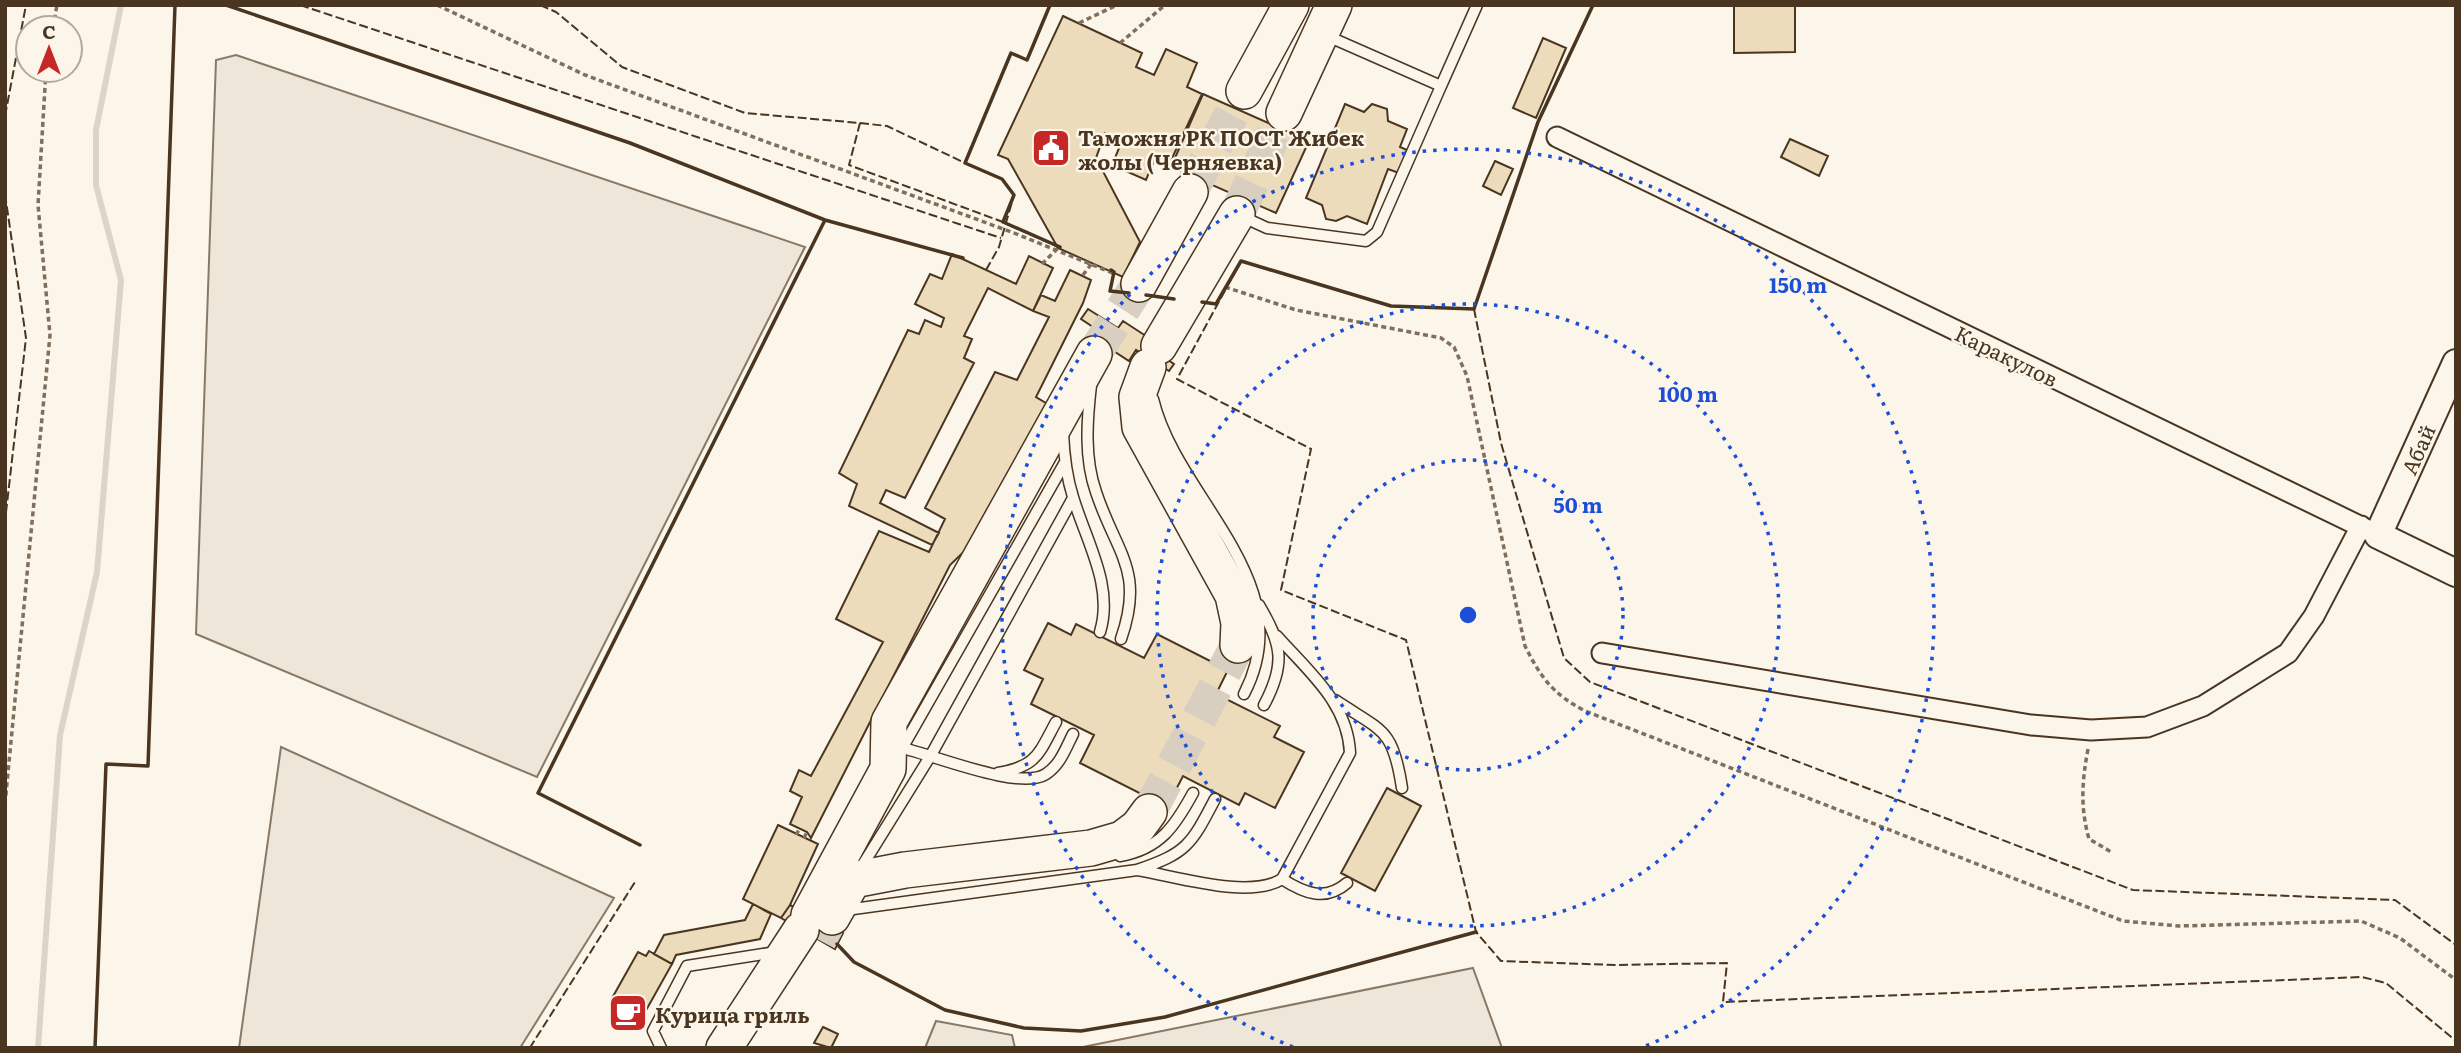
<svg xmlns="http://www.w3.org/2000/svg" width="2461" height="1053" font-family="Literata,serif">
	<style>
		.green { fill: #ede6d9; stroke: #887966; stroke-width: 2 }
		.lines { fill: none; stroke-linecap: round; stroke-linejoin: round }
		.stream { stroke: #dcd4c6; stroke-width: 6 }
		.building { fill: #ecdcbc; stroke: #4a3520; stroke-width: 2 }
		.highway-tunnel { stroke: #d8cfc1; stroke-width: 35; stroke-dasharray: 35 18; stroke-linecap: butt }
		.lane-casing { stroke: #4a3520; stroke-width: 13 }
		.street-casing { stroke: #4a3520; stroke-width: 23 }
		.secondary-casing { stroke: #4a3520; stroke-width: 30 }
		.highway-casing { stroke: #4a3520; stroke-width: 38 }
		.path { stroke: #7f6f5c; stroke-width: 3.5; stroke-dasharray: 5 3.5; stroke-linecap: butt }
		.lane { stroke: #fbf6e9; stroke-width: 10 }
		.street { stroke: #fbf6e9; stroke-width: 19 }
		.secondary { stroke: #fbf6e9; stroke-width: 26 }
		.highway { stroke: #fbf6e9; stroke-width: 35 }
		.fence { stroke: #4a3520; stroke-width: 2; stroke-dasharray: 9 3.5; stroke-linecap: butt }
		.wall { stroke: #4a3520; stroke-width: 3.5 }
		.ring { fill: none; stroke: #1d4ed8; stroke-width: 3.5; stroke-dasharray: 3.5 7 }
		.labels { text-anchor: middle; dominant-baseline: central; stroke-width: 5; stroke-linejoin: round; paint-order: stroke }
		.poi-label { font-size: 21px; font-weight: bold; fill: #4a3520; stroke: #fbf6e9; text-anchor: start }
		.street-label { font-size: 21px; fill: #4a3520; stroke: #fbf6e9 }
		.centre { fill: #1d4ed8; stroke: #fbf6e9; stroke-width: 3.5 }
		.ring-label { font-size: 21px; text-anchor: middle; font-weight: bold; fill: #1d4ed8; stroke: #fbf6e9; stroke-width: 5; stroke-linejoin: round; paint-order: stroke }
	</style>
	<rect width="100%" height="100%" fill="#fbf6e9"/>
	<path class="green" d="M236,55L805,247L537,777L196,634L216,60Z
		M281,747L614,898L520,1048H239Z
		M1473,968L1502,1048H1078Z
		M936,1021L1012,1035L1015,1048H925Z"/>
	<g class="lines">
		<path class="stream" d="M38,1048L60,735L97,572L121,280L96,185V130L121,5"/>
	</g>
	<path class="building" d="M1734,5H1795V52L1734,53Z
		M1063,16L1142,53L1136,67L1154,75L1166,49L1197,63L1187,87L1202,94L1168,167L1154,161L1146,180L1112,165L1122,141L1105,133L1096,158L1140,242L1123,277L1058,248L1008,159L998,155Z
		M1543,38L1566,48L1536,118L1513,108Z
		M1203,94L1309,141L1276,213L1171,167Z
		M1345,104L1364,112L1372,104L1387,109L1388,121L1407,129L1400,147L1407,150L1399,173L1388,169L1367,224L1347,216L1336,221L1326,219L1322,205L1306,198Z
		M1790,139L1828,156L1819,176L1781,157Z
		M1495,161L1513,169L1501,195L1483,186Z
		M952,254L1016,284L1029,256L1053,268L1033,311L988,288L964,336L972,339L964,358L974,363L905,498L886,490L880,503L939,533L932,545L849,506L857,484L839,473L908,330L919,334L925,320L941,327L944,318L915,304L930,274L942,279Z
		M1070,270L1091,280L1083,303L1036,397L1051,406L976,540L950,565L811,838L807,832L790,824L802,797L790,791L799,770L811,776L883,642L836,619L879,531L929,552L945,519L925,508L995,372L1017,380L1049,317L1033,311L1041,295L1055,301Z
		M1088,309L1118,328L1123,321L1149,338L1145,345L1174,364L1169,371L1136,350L1129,361L1106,346L1111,339L1081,319Z
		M1048,623L1071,635L1076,624L1144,658L1157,634L1228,670L1216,694L1280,726L1274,737L1304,752L1275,808L1245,793L1239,805L1183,776L1167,807L1080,763L1094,735L1031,704L1043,679L1024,670Z
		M1387,788L1421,806L1375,891L1341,873Z
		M778,825L818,844L790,905L781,918L743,899Z
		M753,904L771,914L760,939L676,955L672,964L654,954L664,935L745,920Z
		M790,905L843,933L835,949L781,918Z
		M649,951L672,964L635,1030L614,1018L621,1006L611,1000L638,952L646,956Z
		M823,1027L838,1034L831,1048L814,1043Z"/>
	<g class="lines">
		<path class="highway-tunnel" d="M1190,192L1244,91
			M1237,214L1284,113
			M1094,354L1139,284
			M1149,812L1238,645
			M819,940L827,925"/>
		<g class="lane-casing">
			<path id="lane" d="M1441,86L1477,5
				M1241,216L1267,228L1366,241L1377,232L1441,86L1325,35
				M1091,385C1087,420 1084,458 1096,492C1116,553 1145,570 1121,639
				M1153,399C1177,500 1303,581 1244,694
				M1063,433C1064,456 1066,475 1073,497C1086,541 1114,586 1100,632
				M1259,605C1282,644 1286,664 1264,705
				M1335,700C1383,732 1393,728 1402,788
				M902,748C934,755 1020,791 1046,774C1060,765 1066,748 1073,734
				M900,752L1064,464
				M998,773C1037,766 1038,755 1056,722
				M1120,856C1160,849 1175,826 1193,793
				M1137,870C1175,876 1250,900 1282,879L1350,753C1348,703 1308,671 1277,636
				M859,871L931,755L1073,498
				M1282,879C1304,893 1325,902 1347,883
				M846,910L1137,870C1187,853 1191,845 1215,799
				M661,1048L653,1031L687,966L776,952"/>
		</g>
		<g class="street-casing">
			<path id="street" d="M1557,137L2378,535
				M1602,653L2031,725L2091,730L2147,727L2203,706L2288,653L2314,616L2361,526"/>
		</g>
		<g class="secondary-casing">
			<path id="secondary" d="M2456,363L2378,535L2456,573"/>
		</g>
		<g class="highway-casing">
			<path id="highway" d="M1244,91L1291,5
				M1284,113L1334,5
				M1139,284L1190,192
				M1159,346L1237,214
				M1148,367L1137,397L1140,427L1233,595L1239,623L1238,645
				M809,915L888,769L889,722L1094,354
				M832,917L853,880L905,870L1091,848L1122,839L1138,827L1149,812
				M724,1048L801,930"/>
		</g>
		<path class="path" d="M437,5L585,75L1014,233L1115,274
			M1079,23L1117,5
			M53,28L57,5
			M1120,43L1165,5
			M1042,264L1058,248
			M1083,275L1092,263
			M1225,287L1296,310L1441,338L1454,347L1467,376L1525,646C1541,678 1553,694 1585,711L2123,921L2179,926L2361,921L2400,938L2456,980
			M2088,749C2082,781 2080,807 2089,839L2113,853
			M5,804L50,335L38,205L46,70
			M796,835L800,828
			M804,838L807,832"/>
		<use href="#lane" class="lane"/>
		<use href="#street" class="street"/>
		<use href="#secondary" class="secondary"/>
		<use href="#highway" class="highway"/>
		<path class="fence" d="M300,5L1001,238
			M540,5L556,12L622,67L745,113L860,123L849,165L1003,222L1058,247
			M1593,5L1538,122L1474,309L1391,306L1241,261L1177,379L1311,449L1281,590L1406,640L1476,932L1501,961L1615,965L1727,963L1723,1002L2362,977L2386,983L2456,1041
			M5,116L26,5
			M860,123L887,126L965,163
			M5,194L26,338L5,521
			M986,270L999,247L1014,195L1002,179L965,163L1011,53L1027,60L1050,5
			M1474,309L1501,443L1564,658L1590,682L2133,890L2395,900L2456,945
			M533,1048L531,1046L635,882"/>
		<path class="wall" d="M226,5L630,143L825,220L963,258
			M1050,5L1027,60L1011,53L965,163L1002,179L1014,195L1003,222L1060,247
			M1111,270L1114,272L1110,291L1129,293
			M1146,295L1174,299
			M1202,302L1216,304L1241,261L1391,306L1474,309L1538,122L1593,5
			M640,845L538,793L825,220
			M837,944L854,962L945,1010L1024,1028L1081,1031L1165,1017L1476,932
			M95,1048L106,764L148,766L175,5"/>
	</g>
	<g class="ring">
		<circle cx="1468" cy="615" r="155"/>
		<circle cx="1468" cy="615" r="311"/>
		<path d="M1293 1047A466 466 0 1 1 1643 1047"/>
	</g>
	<defs>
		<g id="civic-square" transform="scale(2.0125)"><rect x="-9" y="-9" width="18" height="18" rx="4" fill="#c62828" stroke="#fbf6e9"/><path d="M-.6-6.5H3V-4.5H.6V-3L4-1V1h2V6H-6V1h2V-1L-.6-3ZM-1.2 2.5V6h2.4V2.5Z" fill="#fff"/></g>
		<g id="cafe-square" transform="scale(2.0125)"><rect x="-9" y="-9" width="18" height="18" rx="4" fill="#c62828" stroke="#fbf6e9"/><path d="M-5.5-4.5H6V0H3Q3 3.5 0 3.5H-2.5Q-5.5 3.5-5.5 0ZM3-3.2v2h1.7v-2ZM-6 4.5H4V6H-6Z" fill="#fff"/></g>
	</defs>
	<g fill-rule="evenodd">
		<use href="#civic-square" x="1051" y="148"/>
		<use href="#cafe-square" x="628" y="1013"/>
	</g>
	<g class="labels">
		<g class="poi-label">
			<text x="1078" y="136">Таможня РК ПОСТ Жибек<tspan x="1078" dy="24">жолы (Черняевка)</tspan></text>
			<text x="655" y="1013">Курица гриль</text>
		</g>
		<g class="street-label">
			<text transform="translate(2007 355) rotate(26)">Каракулов</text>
			<text transform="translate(2417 449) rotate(-66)">Абай</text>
		</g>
	</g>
	<circle cx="1468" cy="615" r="10" class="centre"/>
	<g class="ring-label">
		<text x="1798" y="293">150 m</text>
		<text x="1688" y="402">100 m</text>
		<text x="1578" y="513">50 m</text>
	</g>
	<rect width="2461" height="1053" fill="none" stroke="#4a3520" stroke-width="14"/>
	<g transform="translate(49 49)"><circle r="33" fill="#fbf6e9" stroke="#b4a999" stroke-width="2"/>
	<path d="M0-5L12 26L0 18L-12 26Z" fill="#c62828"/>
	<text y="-10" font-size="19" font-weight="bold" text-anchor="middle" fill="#4a3520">С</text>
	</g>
</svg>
